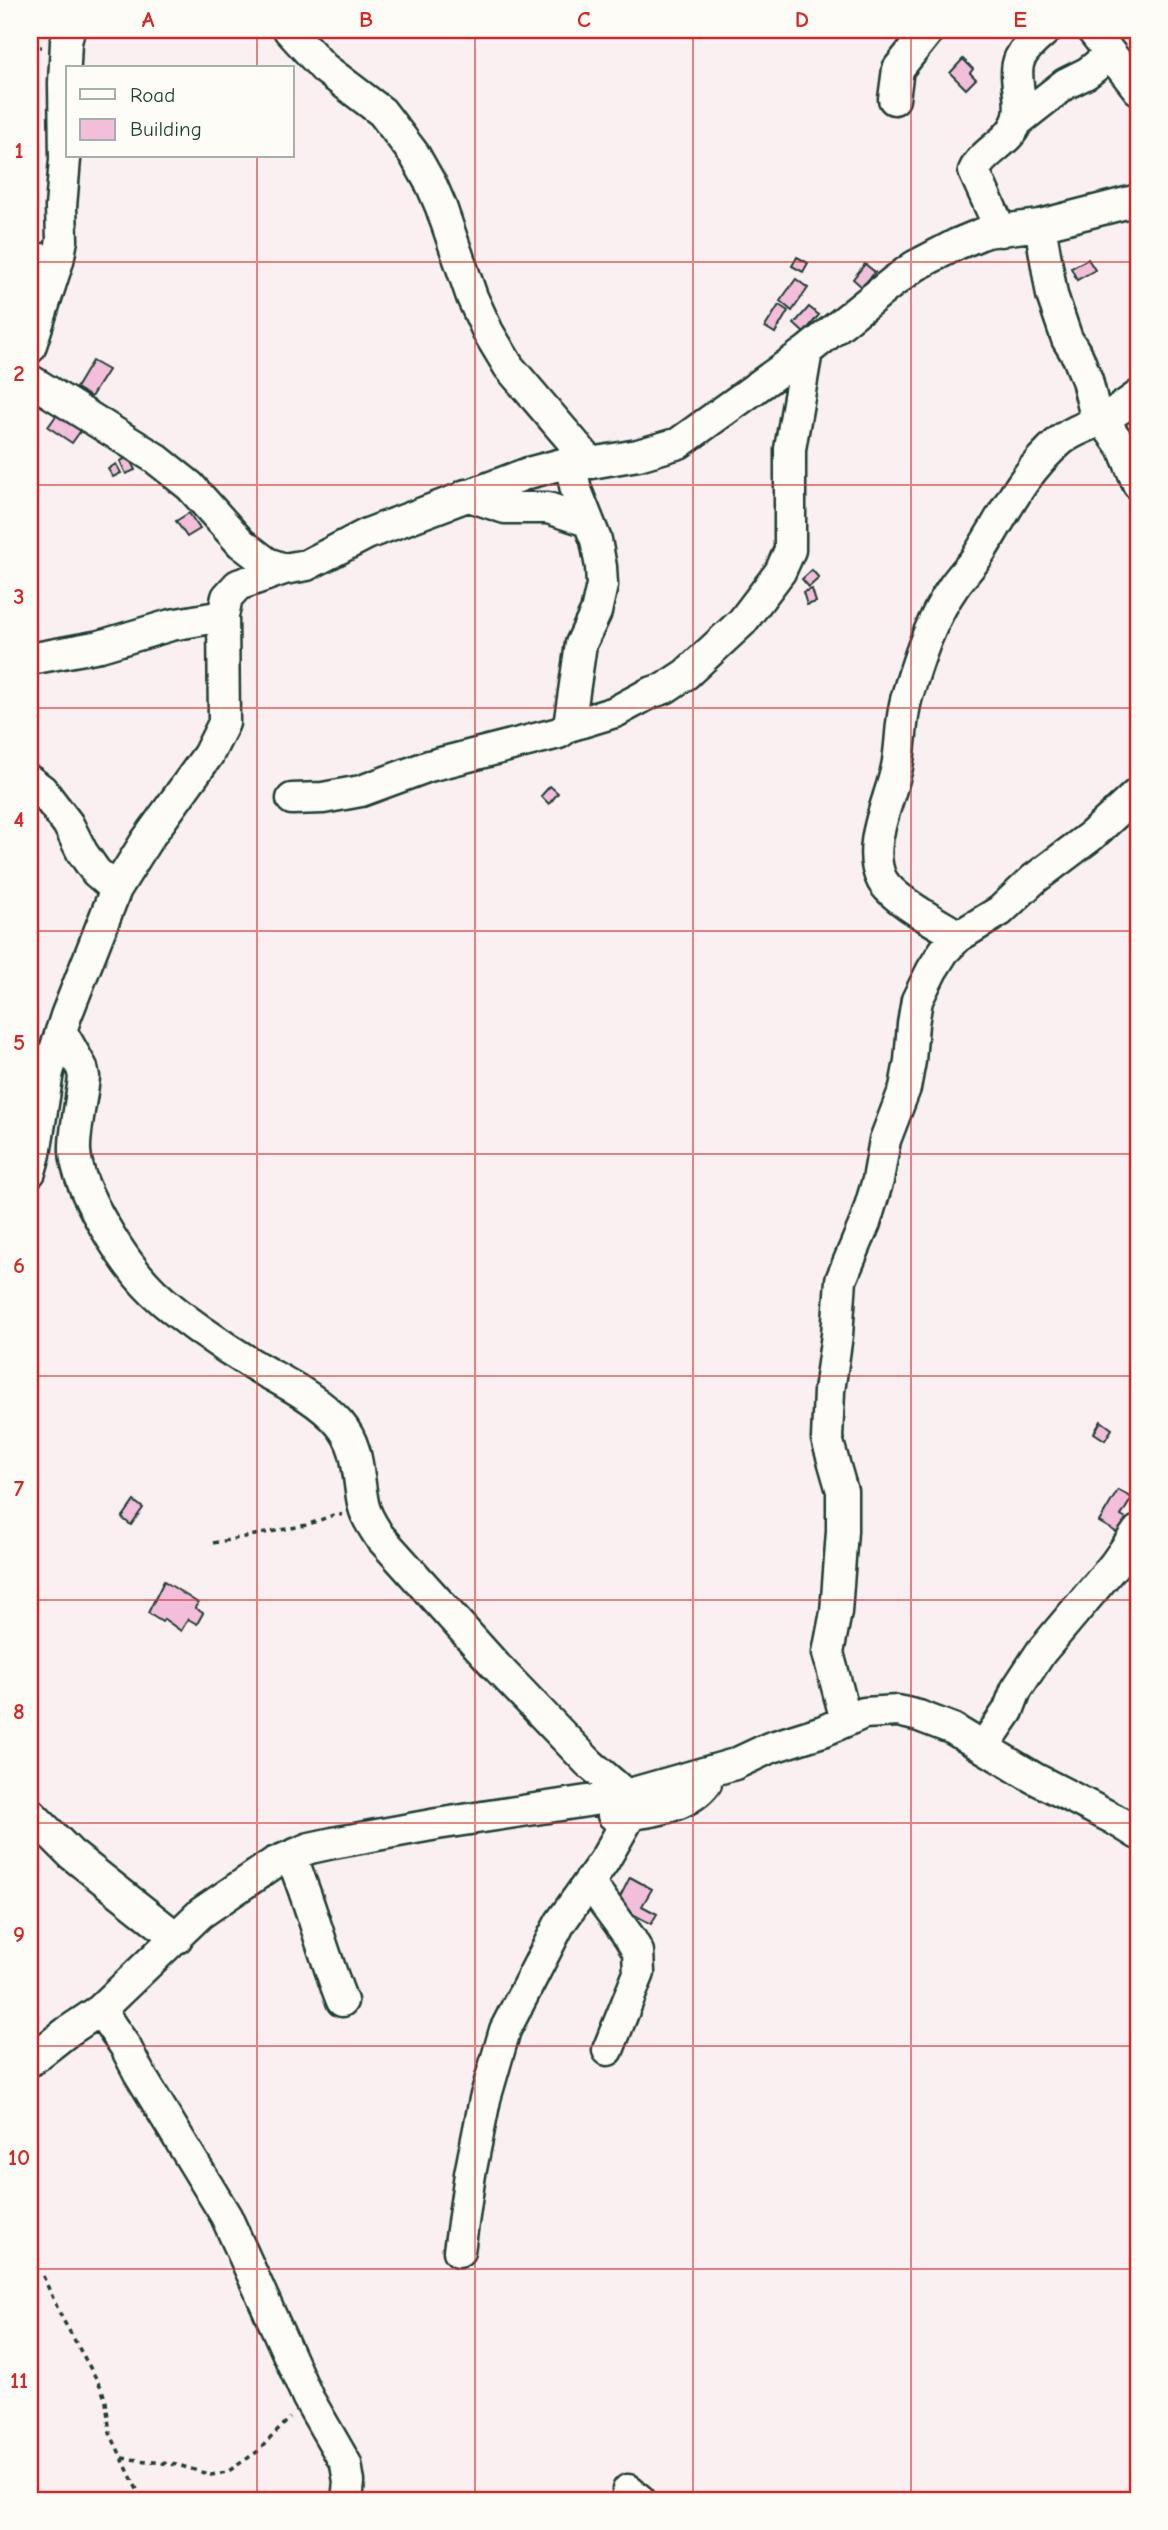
<svg xmlns="http://www.w3.org/2000/svg" width="1168" height="2530" font-family="'Comic Neue',sans-serif">
	<style>
		.building { fill: #f3beda; stroke: #1f3d34; stroke-width: 2 }
		.lines { fill: none; stroke-linecap: round; stroke-linejoin: round }
		.minor-casing { stroke: #1f3d34; stroke-width: 35 }
		.path { stroke: #1f3d34; stroke-width: 3.5; stroke-dasharray: 5 5; stroke-linecap: butt }
		.minor { stroke: #fdfcf7; stroke-width: 30 }
		.grid { fill: none; stroke: #d62828; stroke-width: 2; stroke-opacity: 0.55 }
		.neatline { fill: none; stroke: #d62828; stroke-width: 2.5 }
		.grid-label { font-size: 23px; text-anchor: middle; font-weight: bold; fill: #d62828 }
	</style>
	<rect width="100%" height="100%" fill="#fbf0f1"/>
	<filter id="ink" filterUnits="userSpaceOnUse"><feTurbulence type="fractalNoise" baseFrequency=".0143" numOctaves="2"/><feDisplacementMap in="SourceGraphic" scale="14" xChannelSelector="R" yChannelSelector="G"/><feConvolveMatrix kernelMatrix="1 2 1 2 8 2 1 2 1" color-interpolation-filters="sRGB"/></filter>
	<g filter="url(#ink)">
		<path class="building" d="M963,59L973,69L970,73L976,79L966,89L950,73Z
			M797,257L808,263L803,272L792,266Z
			M1088,259L1095,270L1077,280L1071,268Z
			M865,264L875,272L862,287L853,279Z
			M796,279L808,288L792,311L780,301Z
			M779,305L788,311L775,333L765,327Z
			M809,307L819,315L804,333L794,324Z
			M92,361L108,370L91,397L76,388Z
			M58,413L82,429L72,443L48,427Z
			M129,457L135,470L126,474L120,461Z
			M116,464L121,473L113,477L108,469Z
			M189,513L200,529L187,537L176,521Z
			M812,570L819,578L809,587L802,579Z
			M812,589L816,602L807,605L803,592Z
			M550,786L558,793L549,804L541,796Z
			M1101,1421L1112,1429L1105,1440L1094,1433Z
			M1118,1490L1132,1498L1121,1516L1138,1526L1130,1540L1099,1522Z
			M134,1501L143,1508L131,1525L122,1518Z
			M164,1581L198,1603L195,1608L203,1613L197,1624L188,1619L181,1631L164,1619L162,1622L148,1613Z
			M630,1877L652,1889L642,1906L657,1914L651,1924L616,1905Z"/>
		<g class="lines">
			<g class="minor-casing">
				<path id="minor" d="M289,30L324,68L382,112L414,154L432,186L441,207L472,297L488,332L509,367L591,463
					M1092,30L1138,89
					M894,99L898,69L929,30
					M1018,121L1065,84L1087,73L1110,55
					M1040,225L1052,295L1067,339L1078,357L1087,380L1097,421
					M1001,231L974,171C983,151 1009,143 1017,122C1026,102 1011,77 1020,58C1026,46 1037,38 1046,30
					M30,258L58,261
					M30,348L58,261L62,240L61,207L65,159L64,83L66,42L69,30
					M30,380L155,458L190,486L241,543L267,563L284,569L307,565L367,534L528,473L570,462L591,463L638,455L679,443L807,351L893,282L915,266L957,244L986,232L1040,225L1138,200
					M1102,419L1123,448L1138,484
					M466,495L505,508H548L587,521
					M30,659L100,646L171,625L223,616
					M569,726L615,712L650,693L665,688L686,674L742,622L780,572L790,550V449L807,351
					M30,781L42,790L68,824L82,852L96,872L116,889
					M292,799L323,798L361,791L429,766L559,733L569,726L581,644L596,612L602,585L601,567L596,540L576,490L570,462
					M959,936C939,924 893,900 882,880C865,847 890,801 897,767C902,742 900,717 908,693C919,657 932,617 954,586C961,576 970,567 977,557C1003,517 1022,473 1060,441C1073,430 1088,427 1102,419C1115,413 1127,404 1138,396
					M61,1031L82,1068L84,1077C82,1098 74,1132 75,1151C77,1190 125,1265 153,1292C178,1316 222,1346 252,1364C282,1382 315,1396 339,1423C360,1447 357,1474 363,1503C365,1515 372,1525 379,1536L496,1666L589,1763L626,1795
					M30,1172L35,1154L48,1072L66,1016L116,889L146,841L208,755L224,723L223,616L227,597L238,585L284,569
					M846,1720L828,1653L836,1612L842,1531V1491L827,1439L829,1391L837,1335L841,1280L865,1223L878,1180L885,1140L905,1088L910,1061L913,1024L917,1000L932,970L944,951L959,936L1000,911L1034,879L1091,836L1138,793
					M984,1746L1008,1711L1016,1690L1041,1652L1114,1565L1138,1531
					M30,1813L71,1854L177,1938
					M613,1815C643,1814 687,1809 706,1783
					M291,1856C311,1904 323,1954 342,2001
					M589,1882L630,1938L638,1952L639,1973L608,2050
					M100,2010L125,2046L139,2073L226,2216L308,2398L346,2464L349,2482L347,2500
					M30,2061L67,2032L100,2010L201,1913L274,1863L310,1848L333,1843L437,1824L626,1795L735,1764L769,1748L823,1731L864,1713L898,1711L919,1716L953,1729L1034,1778L1114,1819L1138,1834
					M459,2251L470,2174L485,2099L505,2030L560,1923L604,1861L631,1814
					M628,2490L640,2500"/>
			</g>
			<path class="path" d="M30,47H42
				M213,1543L307,1525L336,1514L342,1515
				M43,2276L62,2318L101,2387L106,2402L110,2433L142,2500
				M122,2458L178,2465L211,2475L227,2472L257,2452L290,2418"/>
			<use href="#minor" class="minor"/>
		</g>
	</g>
	<path class="grid" d="M257,30V68M475,30V2500M693,30V2500M911,30V2500M257,156V2500M30,262H1138M30,485H1138M30,708H1138M30,931H1138M30,1154H1138M30,1376H1138M30,1600H1138M30,1823H1138M30,2046H1138M30,2269H1138"/>
	<rect width="1168" height="2530" fill="none" stroke="#fdfcf7" stroke-width="77"/>
	<rect x="66" y="66" width="228" height="91" fill="#fdfcf7" stroke="#a4b0a9" stroke-width="2"/>
	<rect x="80" y="89" width="35" height="10" fill="#fdfcf7" stroke="#a4b0a9" stroke-width="2"/>
	<text x="130" y="102" font-size="21" fill="#1f3d34">Road</text>
	<rect x="80" y="119" width="35" height="21" fill="#f3beda" stroke="#a4b0a9" stroke-width="2"/>
	<text x="130" y="136" font-size="21" fill="#1f3d34">Building</text>
	<rect x="38" y="38" width="1092" height="2454" class="neatline"/>
	<g class="grid-label">
		<text x="148" y="27">A</text>
		<text x="366" y="27">B</text>
		<text x="584" y="27">C</text>
		<text x="802" y="27">D</text>
		<text x="1020" y="27">E</text>
		<text x="19" y="158">1</text>
		<text x="19" y="381">2</text>
		<text x="19" y="604">3</text>
		<text x="19" y="827">4</text>
		<text x="19" y="1050">5</text>
		<text x="19" y="1273">6</text>
		<text x="19" y="1496">7</text>
		<text x="19" y="1719">8</text>
		<text x="19" y="1942">9</text>
		<text x="19" y="2165">10</text>
		<text x="19" y="2388">11</text>
	</g>
</svg>
